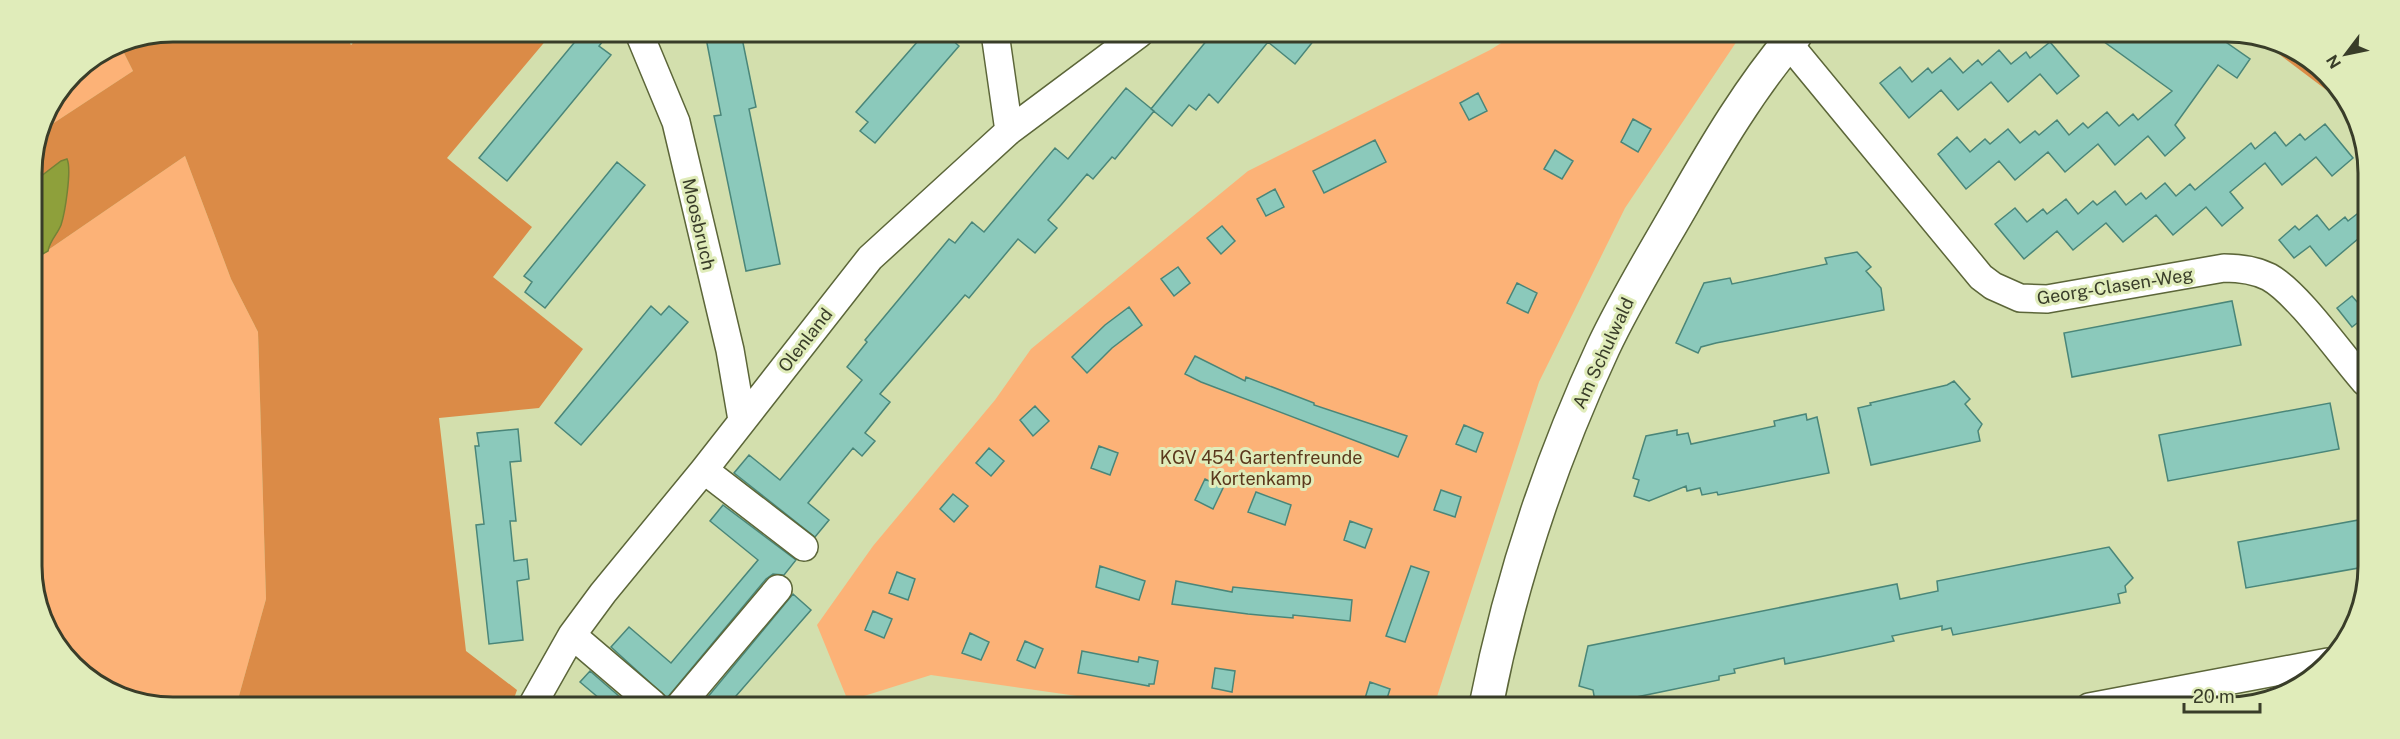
<svg xmlns="http://www.w3.org/2000/svg" width="2400" height="739" font-family="'Public Sans',sans-serif">
	<style>
		.green { fill: #fcb277 }
		.forest { fill: #db8b47 }
		.water { fill: #8ea03b; stroke: #748236; stroke-width: 1.5 }
		.building { fill: #8bc9bb; stroke: #4a8679; stroke-width: 1.5 }
		.lines { fill: none; stroke-linecap: round; stroke-linejoin: round }
		.minor-casing { stroke: #5c6639; stroke-width: 30 }
		.tertiary-casing { stroke: #5c6639; stroke-width: 36 }
		.minor { stroke: #fff; stroke-width: 27 }
		.tertiary { stroke: #fff; stroke-width: 33 }
		.labels { text-anchor: middle; dominant-baseline: central; stroke-width: 6; stroke-linejoin: round; paint-order: stroke }
		.street-label { font-size: 18px; fill: #393d29; stroke: #e0ecba }
		.park-label { font-size: 18px; fill: #5b391d; stroke: #e0ecba }
		.rim { fill: none; stroke: #393d29; stroke-width: 3 }
	</style>
	<rect width="100%" height="100%" fill="#d3dfad"/>
	<path class="green" d="M1514,35H1741L1625,208L1539,382L1434,706L1140,705L931,675L848,701L817,625L873,546L995,400L1031,349L1248,171L1490,50Z
		M119,43L133,71L40,132C53,86 81,67 119,43Z
		M185,156L231,279L258,332L266,599L237,703H137L73,666L34,593L32,261Z"/>
	<path class="forest" d="M173,32H344L351,45L363,32H553L447,158L532,227L493,277L583,349L539,408L439,418L466,651L517,690L512,704L237,703L266,599L258,332L231,279L185,156L32,261V164L40,132L133,71L119,43Z
		M2255,36H2263L2333,79L2345,104Z"/>
	<path class="water" d="M67,159C72,169 65,213 61,225C57,235 50,240 48,251L32,260V183L61,161Z"/>
	<path class="building" d="M583,32H610L599,46L611,55L507,181L479,158Z
		M705,33H741L756,107L749,109L780,264L746,271L714,116L721,115Z
		M925,33H944L959,46L875,143L860,131L868,122L856,112Z
		M1212,34H1319L1295,64L1268,42L1218,103L1209,94L1196,110L1189,105L1172,126L1151,109Z
		M2096,36H2217L2250,59L2237,78L2218,65L2175,125L2185,138L2165,156L2148,136L2115,165L2098,144L2065,172L2048,152L2015,180L1999,161L1966,189L1938,154L1957,137L1970,152L1985,139L1990,144L2008,129L2020,143L2035,131L2039,135L2057,120L2069,135L2083,123L2088,128L2107,112L2119,126L2133,114L2138,120L2172,91Z
		M2050,42L2079,76L2057,94L2040,74L2008,102L1991,82L1958,110L1941,90L1909,118L1880,83L1900,67L1912,82L1928,68L1932,73L1950,58L1963,73L1978,60L1982,65L1999,50L2011,64L2026,52L2030,58Z
		M1126,88L1154,111L1115,159L1112,157L1093,179L1087,174L1061,205L1048,220L1057,228L1035,253L1018,239L969,298L965,295L880,394L890,402L865,433L875,441L862,456L853,448L808,503L829,520L815,537L734,473L749,455L780,480L862,380L847,367L867,342L865,340L949,239L955,243L972,222L984,232L1055,148L1068,159Z
		M1478,93L1487,111L1469,120L1460,103Z
		M1633,119L1651,129L1638,152L1621,142Z
		M2325,124L2353,158L2332,176L2316,157L2282,185L2265,163L2230,192L2243,208L2222,226L2206,207L2173,235L2156,215L2123,242L2106,223L2073,250L2057,231L2024,259L1995,224L2015,208L2027,222L2043,209L2047,214L2066,199L2078,214L2093,201L2097,205L2115,191L2126,205L2141,193L2146,199L2165,183L2176,196L2190,184L2195,190L2251,143L2255,149L2275,132L2286,146L2300,134L2305,140Z
		M1375,140L1386,162L1324,193L1313,171Z
		M1555,150L1573,161L1562,179L1544,169Z
		M617,162L645,185L545,308L525,292L532,282L524,276Z
		M1275,189L1284,207L1266,216L1257,199Z
		M2366,207L2365,233L2326,266L2310,246L2294,258L2279,240L2295,226L2299,230L2317,215L2329,230L2345,217L2348,221Z
		M1222,226L1235,241L1221,254L1207,238Z
		M1857,252L1871,267L1866,271L1881,288L1884,310L1716,343L1701,347L1698,353L1676,343L1704,283L1730,278L1732,284L1827,264L1825,258Z
		M1178,267L1190,283L1174,296L1161,279Z
		M1517,283L1537,293L1528,313L1507,303Z
		M2352,296L2365,311V317L2352,327L2337,308Z
		M2232,301L2241,345L2072,377L2064,333Z
		M651,306L661,315L669,306L688,322L581,445L555,423Z
		M1129,307L1142,325L1112,348L1087,373L1072,357L1105,325Z
		M1195,356L1245,381L1246,377L1314,403V405L1407,436L1398,457L1201,382L1185,374Z
		M1954,381L1970,399L1965,404L1982,424L1978,431L1980,441L1871,465L1858,408L1871,405L1870,403L1947,385Z
		M2330,403L2339,449L2168,481L2159,435Z
		M1035,406L1049,421L1033,436L1020,420Z
		M1806,414L1807,420L1817,417L1829,473L1718,495L1717,492L1702,495L1700,488L1687,491L1686,486L1649,501L1634,496L1639,480L1633,478L1646,436L1677,430V435L1688,433L1691,444L1775,426L1774,421Z
		M1464,425L1483,433L1476,452L1456,444Z
		M518,429L521,461L510,462L516,521H510L514,561L527,559L529,579L517,581L523,640L489,644L476,525L484,524L475,446H479L477,433Z
		M1099,446L1118,453L1110,475L1091,468Z
		M989,448L1004,461L991,476L976,463Z
		M1205,479L1223,488L1213,509L1195,500Z
		M1441,490L1461,497L1455,517L1434,510Z
		M1256,492L1291,505L1285,525L1248,512Z
		M953,494L968,506L954,522L940,509Z
		M723,505L796,560L784,575L773,574L766,579L667,698L611,647L629,627L671,663L758,560L710,521Z
		M2364,519V567L2246,588L2238,542Z
		M1350,521L1372,529L1365,548L1344,540Z
		M2109,547L2133,578L2125,586L2126,592L2118,594L2120,603L1953,635L1951,628L1942,630V626L1892,636L1894,641L1824,656L1785,664L1784,658L1734,669L1735,673L1719,676V680L1612,702L1611,698L1595,701L1593,690L1579,686L1588,646L1897,584L1900,599L1938,591L1937,581Z
		M1100,566L1145,581L1139,600L1096,587Z
		M1411,566L1429,572L1405,642L1386,636Z
		M897,572L915,579L908,600L889,593Z
		M1176,581L1232,592L1233,587L1352,600L1350,621L1293,615V618L1248,614L1172,604Z
		M793,594L811,610L729,704H702Z
		M873,611L892,619L884,638L865,630Z
		M970,633L989,642L981,660L962,653Z
		M1025,641L1043,649L1035,668L1017,660Z
		M1082,651L1138,662L1139,657L1158,661L1154,684H1149V686L1078,673Z
		M1215,668L1235,671L1232,692L1212,688Z
		M590,671L628,704H606L580,682Z
		M1370,682L1390,689L1385,705H1363Z"/>
	<g class="lines">
		<g class="minor-casing">
			<path id="minor" d="M639,33L676,122L730,350L742,420
				M995,33L1009,131
				M1788,43L1981,277L1993,286L2020,298L2047,299L2224,268C2239,268 2255,270 2269,277C2298,293 2341,355 2365,382
				M704,470L804,547
				M572,635L653,704
				M533,704L572,635L603,593L704,470L870,258L1009,131L1139,34
				M681,704L778,589
				M2089,707L2328,662"/>
		</g>
		<g class="tertiary-casing">
			<path id="tertiary" d="M1486,706C1510,583 1550,462 1603,348C1626,299 1655,252 1682,205C1715,147 1751,86 1795,35"/>
		</g>
		<use href="#minor" class="minor"/>
		<use href="#tertiary" class="tertiary"/>
	</g>
	<g class="labels">
		<g class="street-label">
			<text transform="translate(699 224) rotate(77)">Moosbruch</text>
			<text transform="translate(2115 286) rotate(-9)">Georg-Clasen-Weg</text>
			<text transform="translate(805 340) rotate(-52)">Olenland</text>
			<text transform="translate(1603 353) rotate(-65)">Am Schulwald</text>
		</g>
		<g class="park-label">
			<text x="1261" y="457">KGV 454 Gartenfreunde<tspan x="1261" dy="21">Kortenkamp</tspan></text>
		</g>
	</g>
	<path d="M0 0H2400V739H0ZM173 42H2227A131 131 0 0 1 2358 173V566A131 131 0 0 1 2227 697H173A131 131 0 0 1 42 566V173A131 131 0 0 1 173 42Z" fill="#e0ecba" fill-rule="evenodd"/>
	<path class="rim" d="M173 42H2227A131 131 0 0 1 2358 173V566A131 131 0 0 1 2227 697H173A131 131 0 0 1 42 566V173A131 131 0 0 1 173 42Z"/>
	<g transform="translate(2346 54) rotate(238)" stroke="#e0ecba" stroke-width="4.5" paint-order="stroke">
	<path d="M0-4.5L10 22L0 15L-10 22Z" fill="#393d29"/>
	<text y="-9" font-size="16" font-weight="bold" text-anchor="middle" fill="#393d29">N</text>
	</g>
	<path d="M2184 703v9h76v-9" fill="none" stroke="#393d29" stroke-width="3"/>
	<text x="2193" y="703" font-size="18" fill="#393d29" stroke="#e0ecba" stroke-width="4.5" paint-order="stroke">20 m</text>
</svg>
